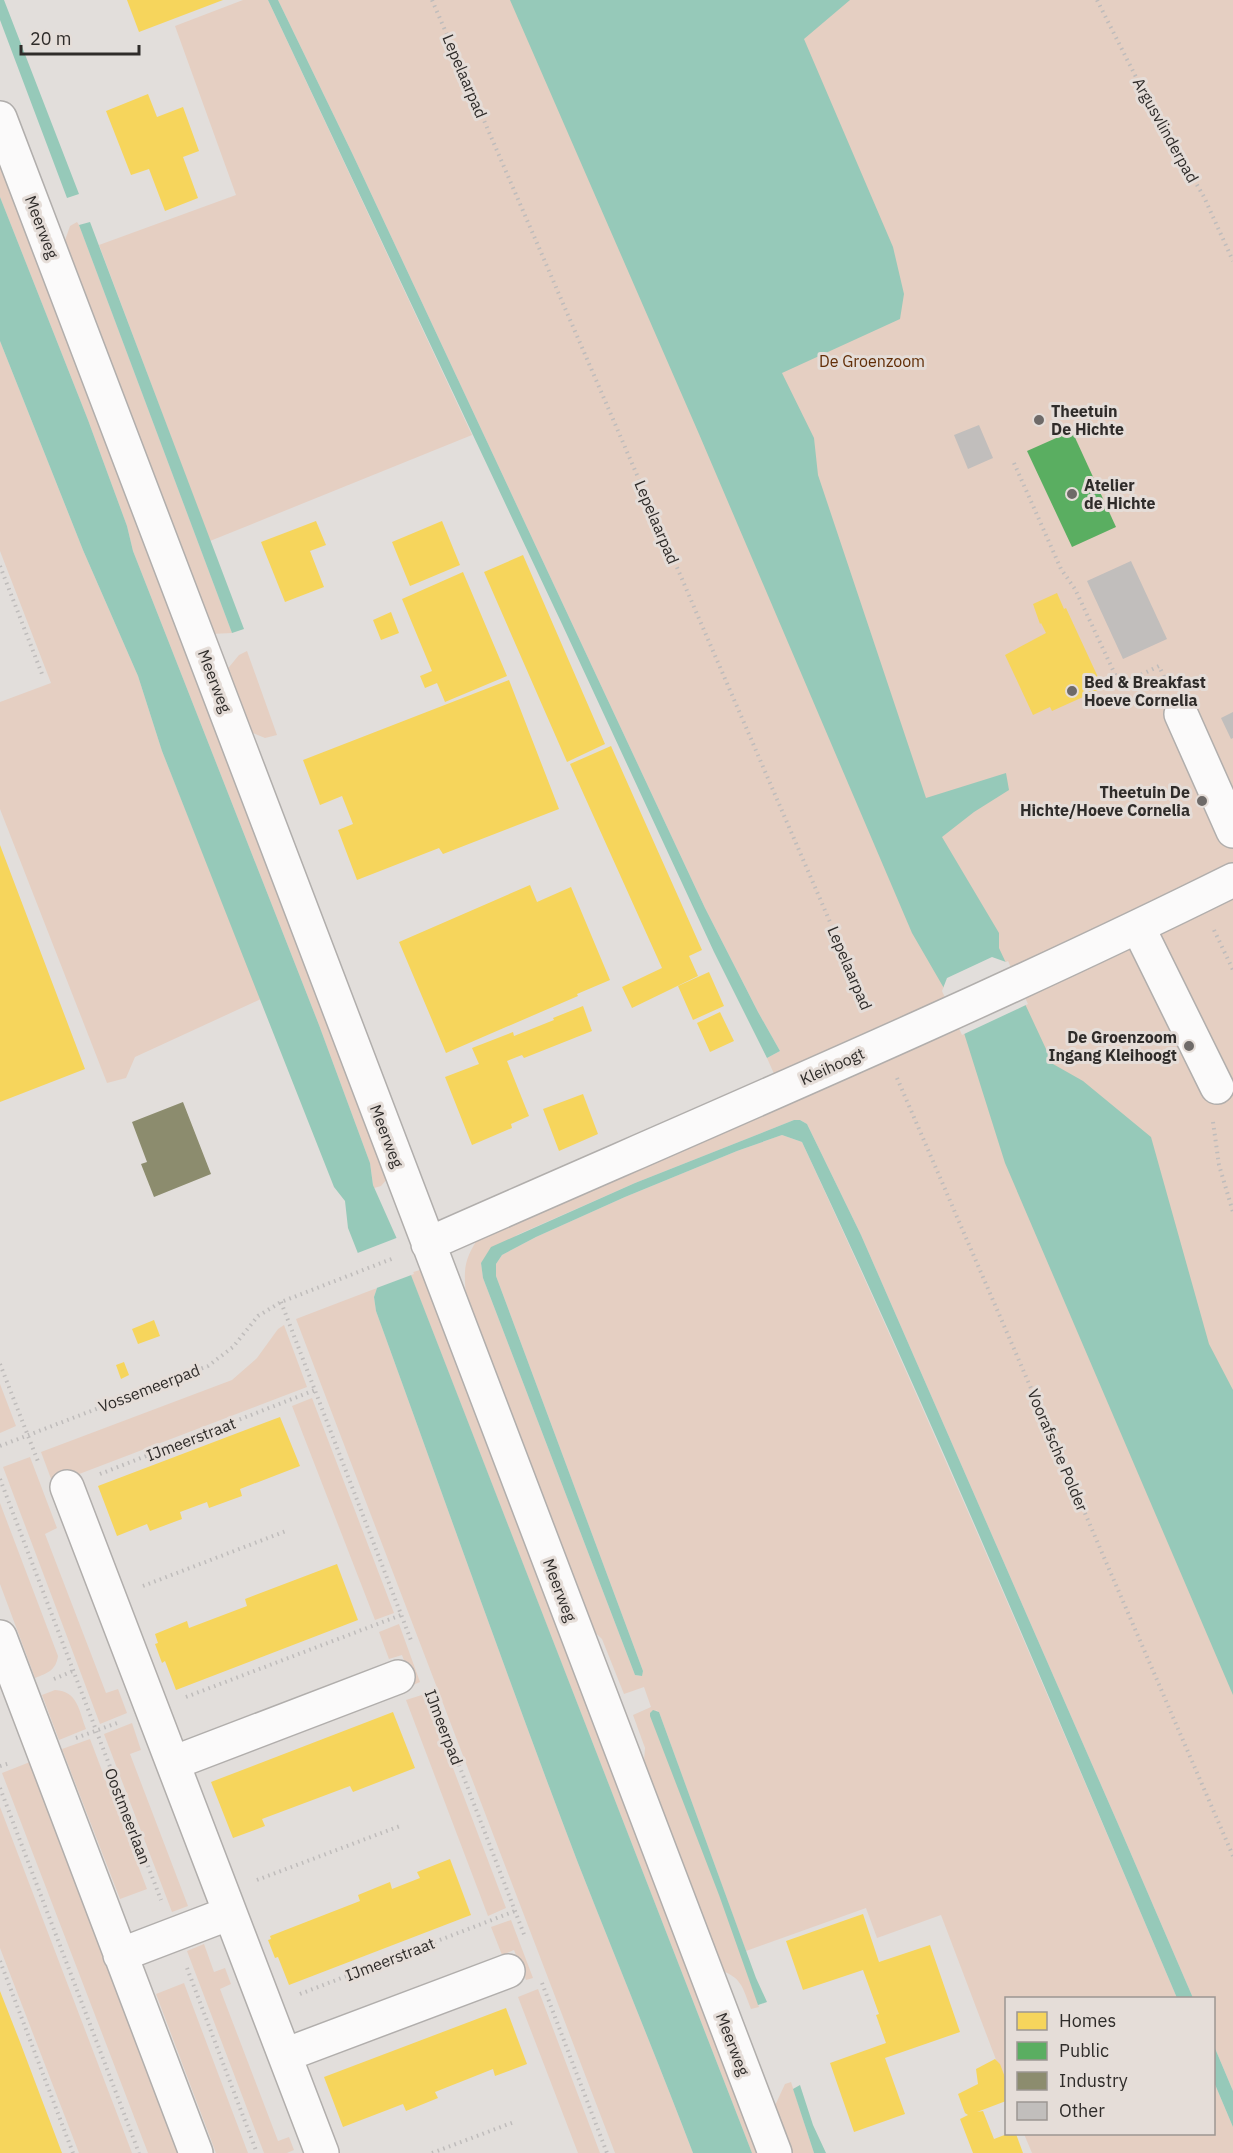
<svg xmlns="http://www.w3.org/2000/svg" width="1233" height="2153" font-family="'IBM Plex Sans',sans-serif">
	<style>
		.green { fill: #e5cfc2 }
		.water { fill: #96c9b9 }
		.pier { fill: #e2dedb }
		.homes { fill: #f6d55c }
		.public { fill: #5aae61 }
		.industry { fill: #8c8c6e }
		.building { fill: #c1bebc }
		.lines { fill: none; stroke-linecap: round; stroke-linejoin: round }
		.minor-casing { stroke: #b1aeac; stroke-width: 36 }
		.path { stroke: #bfbcbb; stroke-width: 4; stroke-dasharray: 1.5 4.5; stroke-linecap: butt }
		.minor { stroke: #fbfafa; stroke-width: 33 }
		.poi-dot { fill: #6e6a68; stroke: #e5ddd8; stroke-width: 2 }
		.labels { text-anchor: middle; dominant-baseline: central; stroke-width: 6; stroke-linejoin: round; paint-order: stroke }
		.street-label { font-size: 16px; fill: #2f2c2a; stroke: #e5ddd8 }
		.park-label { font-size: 16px; fill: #622e07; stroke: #e5ddd8 }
		.poi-label { font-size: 16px; font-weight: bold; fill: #2f2c2a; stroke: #e5ddd8; text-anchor: start }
	</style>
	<rect width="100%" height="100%" fill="#e2dedb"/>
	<path class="green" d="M243,0H268L472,435L210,541L99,245L236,195L175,26Z
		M278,0H1233V2091L1214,2046V1998H1193L1122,1833L861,1235L807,1124L800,1120H794L635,1183L517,1235L481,1263L483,1278L635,1675L641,1676L643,1671L496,1276V1264L502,1255L536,1237L625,1197L737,1151L782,1135L802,1142C933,1425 1055,1712 1177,1998H1006V2086L941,1915L877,1938L866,1908L746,1951L659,1712L656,1710L759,2007L751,2009C742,1986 742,1977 717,1969L643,1775L645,1748L633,1715L651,1707L644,1687L624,1694L602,1639L586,1624L467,1305C464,1272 461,1263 481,1234L775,1076L767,1058L780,1051L758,1012L705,908L353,155Z
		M0,154L388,1178L381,1186L374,1188L373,1185L370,1163L319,1025L133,551L127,526L88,420L0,197Z
		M77,222L79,225L232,633L211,634L63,246L70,226Z
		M0,341L83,550L138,676L162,751L261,999L135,1057L126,1078L107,1083L0,809V702L51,683L0,551Z
		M247,651L277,735L265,738L248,731L225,672L239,655Z
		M420,1270L427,1274L761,2153H752L410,1273Z
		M377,1288L374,1297L376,1311C443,1495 508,1680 578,1863C616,1960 656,2056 693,2153H615L296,1319Z
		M284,1325L307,1387L53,1484L41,1452L232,1380L257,1358L278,1329Z
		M0,1384L16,1426L0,1433Z
		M312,1398L394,1613L375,1620L292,1406Z
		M30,1457L57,1528L45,1534L106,1693L118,1689L127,1713L100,1724L3,1467Z
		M0,1503L58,1656C56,1670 48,1673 35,1678L0,1584Z
		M399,1624L420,1682L413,1685L402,1655L389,1659L379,1632Z
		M55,1690C78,1691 79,1711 86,1729L59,1740L42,1695Z
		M425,1694L506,1908L488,1916L406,1700Z
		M132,1723L141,1750L130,1754L188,1906L172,1912L104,1734Z
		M90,1739L147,1889L120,1899L62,1749Z
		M30,1762L178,2153H148L2,1773Z
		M0,1807L132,2153H79L0,1948Z
		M511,1920L533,1978L526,1980L514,1950L502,1955L491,1927Z
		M204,1944L214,1972L225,1968L231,1984L220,1989L278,2141L289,2137L294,2150L287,2153H264L187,1951Z
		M184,1983L248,2153H216L156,1994Z
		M538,1989L600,2153H578L518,1997Z
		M791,2082L814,2153H790L772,2112L785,2084Z
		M1214,2082L1233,2127V2153H1032L1024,2134H1214Z"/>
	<path class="water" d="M0,0H4L79,194L67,198L0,20Z
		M268,0H278L353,155L705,908L758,1012L780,1051L767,1058L714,952L562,624Z
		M510,0H850L804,39L893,247L904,294L900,319L782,373L814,438L818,475L926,798L1006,773L1009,790L974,812L942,837L999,933V948L1053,1064L1083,1081L1151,1137L1209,1344L1233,1390V1695L1005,1163L964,1033L945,990L912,933L699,434Z
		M0,197L88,420L127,526L133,551L319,1025L370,1163L373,1185L397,1239L752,2153H693C656,2056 616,1960 578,1863C508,1680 443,1495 376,1311L374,1297L377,1288L359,1256L348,1228L345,1201L334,1187L162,751L138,676L83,550L0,341Z
		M90,222L244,629L232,633L79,225Z
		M794,1120H800L807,1124L861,1235L1122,1833L1193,1998H1177C1055,1712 935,1424 802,1142L782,1135L737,1151L625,1197L536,1237L502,1255L496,1264V1276L643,1671L642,1676L635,1675L483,1278L481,1263L491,1247L635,1183Z
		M653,1710L659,1712L756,1978L767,2002L758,2005L719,1895L650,1716V1713Z
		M1214,2046L1233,2091V2127L1214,2082Z
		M800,2085L813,2125L826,2153H814L793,2089Z"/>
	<path class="pier" d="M992,957L1006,962L1008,961L1028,1004L962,1035L942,991L947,978Z
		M399,1237L414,1274L374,1289L355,1254Z"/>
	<path class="homes" d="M127,0H223L139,32Z
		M148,94L157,117L183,107L199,151L183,157L198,198L165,211L149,169L131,175L106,111Z
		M316,521L326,545L310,551L324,587L285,602L261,542Z
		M442,521L460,565L410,586L392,542Z
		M523,555L605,744L567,762L484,572Z
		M463,572L507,676L445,702L437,683L425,688L420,676L432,671L402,599Z
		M1057,593L1064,609L1066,608L1103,688L1052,711L1050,707L1033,715L1005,655L1046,633L1041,623L1040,624L1033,604Z
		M391,612L399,633L381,640L373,620Z
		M509,680L559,809L443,854L439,848L357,880L338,830L353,824L342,796L320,805L303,760Z
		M611,746L702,950L689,956L698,976L632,1008L622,987L662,968L570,764Z
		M0,845L85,1069L0,1102Z
		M530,885L537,902L571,887L610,980L577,994L578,996L446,1053L399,942Z
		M709,972L724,1006L693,1020L678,986Z
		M583,1006L592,1031L524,1058L522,1055L507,1061L529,1116L511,1124L512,1128L472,1145L445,1077L479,1064L472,1048L513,1032L514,1036L554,1020L553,1018Z
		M720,1012L734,1041L710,1052L697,1023Z
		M583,1094L598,1134L559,1151L543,1109Z
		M154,1320L160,1336L138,1344L132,1329Z
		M124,1362L129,1375L121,1379L116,1365Z
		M280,1417L300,1466L240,1489L242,1496L209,1508L207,1502L180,1512L182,1519L150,1531L147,1524L117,1536L98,1486Z
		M337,1564L358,1620L176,1690L165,1661L162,1663L155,1644L158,1643L155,1634L187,1621L189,1628L247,1606L245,1599Z
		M393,1712L415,1768L353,1792L350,1786L262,1819L265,1826L233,1838L211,1782Z
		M450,1859L471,1915L289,1985L278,1957L275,1958L268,1940L271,1939L270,1936L360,1901L358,1895L390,1882L392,1889L420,1878L417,1872Z
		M863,1914L879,1962L930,1945L960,2032L885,2058L905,2114L854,2132L830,2063L886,2043L876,2015L879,2014L863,1970L803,1990L786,1941Z
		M0,1991L20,2042L62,2153H0Z
		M506,2008L527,2064L495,2076L493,2069L435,2092L438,2098L406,2111L403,2104L343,2127L324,2077Z
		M995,2059L1000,2064L1006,2080V2101L977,2112L983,2111L994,2139L1007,2134H1016L1023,2153H973L960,2119L968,2115L965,2113L958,2094L978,2084L976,2069Z"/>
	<path class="public" d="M1072,431L1116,527L1072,547L1027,451Z"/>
	<path class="industry" d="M183,1102L211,1174L154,1197L141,1164L147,1162L132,1122Z"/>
	<path class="building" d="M979,425L993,458L968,469L954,435Z
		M1131,561L1167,639L1123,659L1087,581Z
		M1233,712V738L1231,739L1221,718Z"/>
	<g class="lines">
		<g class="minor-casing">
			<path id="minor" d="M0,118L775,2153
				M1181,714L1233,831
				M1138,927L1217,1087
				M428,1244C697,1125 969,1011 1233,880
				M67,1487L322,2153
				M0,1637L196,2153
				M173,1763L398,1677
				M120,1955L230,1913
				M285,2055L508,1971"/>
		</g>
		<path class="path" d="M432,0L868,1010
			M1097,0L1142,89L1204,197L1233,261
			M1014,463L1061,569L1075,589L1120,685L1159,666L1166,681
			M0,566L42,674
			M1214,930L1233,970
			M897,1078L1233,1856
			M1213,1122L1219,1165L1233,1212
			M281,1302L412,1643
			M0,1364L39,1464
			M0,1446L208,1366L233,1347L258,1316L281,1302L394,1258
			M100,1474L315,1390
			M0,1479L161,1900
			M143,1586L286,1531
			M54,1679L73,1671
			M431,1692L525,1937
			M186,1697L401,1615
			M76,1738L117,1723
			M0,1766L10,1763
			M0,1788L139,2153
			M257,1880L400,1826
			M0,1961L73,2153
			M187,1968L257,2153
			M542,1983L607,2153
			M300,1994L515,1911
			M432,2153L514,2122"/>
		<use href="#minor" class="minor"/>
	</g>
	<g class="poi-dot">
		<circle cx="1039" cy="420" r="6"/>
		<circle cx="1072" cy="494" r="6"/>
		<circle cx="1072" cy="691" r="6"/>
		<circle cx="1202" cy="801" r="6"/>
		<circle cx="1189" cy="1046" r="6"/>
	</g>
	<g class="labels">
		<g class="street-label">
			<text transform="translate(465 76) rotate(67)">Lepelaarpad</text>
			<text transform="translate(1166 130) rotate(61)">Argusvlinderpad</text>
			<text transform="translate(42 227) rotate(69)">Meerweg</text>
			<text transform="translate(657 522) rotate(67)">Lepelaarpad</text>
			<text transform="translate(215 681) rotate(69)">Meerweg</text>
			<text transform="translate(850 968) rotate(67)">Lepelaarpad</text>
			<text transform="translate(832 1066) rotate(-24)">Kleihoogt</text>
			<text transform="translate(387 1136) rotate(69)">Meerweg</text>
			<text transform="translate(149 1388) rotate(-21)">Vossemeerpad</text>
			<text transform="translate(191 1439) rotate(-21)">IJmeerstraat</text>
			<text transform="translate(1058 1450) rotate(67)">Voorafsche Polder</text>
			<text transform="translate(560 1590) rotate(69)">Meerweg</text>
			<text transform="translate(444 1727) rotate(69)">IJmeerpad</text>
			<text transform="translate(128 1816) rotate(69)">Oostmeerlaan</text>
			<text transform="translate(390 1959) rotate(-21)">IJmeerstraat</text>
			<text transform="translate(733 2044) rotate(69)">Meerweg</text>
		</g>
		<g class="park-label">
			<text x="872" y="361">De Groenzoom</text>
		</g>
		<g class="poi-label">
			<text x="1051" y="411">Theetuin<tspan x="1051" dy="18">De Hichte</tspan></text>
			<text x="1084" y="485">Atelier<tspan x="1084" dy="18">de Hichte</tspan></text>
			<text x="1084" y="682">Bed &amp; Breakfast<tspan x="1084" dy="18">Hoeve Cornelia</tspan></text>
			<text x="1190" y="792" text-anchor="end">Theetuin De<tspan x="1190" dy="18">Hichte/Hoeve Cornelia</tspan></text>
			<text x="1177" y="1037" text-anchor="end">De Groenzoom<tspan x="1177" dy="18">Ingang Kleihoogt</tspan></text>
		</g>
	</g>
	<rect x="1005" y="1997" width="210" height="138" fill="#e5ddd8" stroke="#9c9692" stroke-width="1.5"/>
	<rect x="1017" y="2012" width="30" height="18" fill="#f6d55c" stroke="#9c9692" stroke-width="1.5"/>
	<text x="1059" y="2027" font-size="18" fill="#2f2c2a">Homes</text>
	<rect x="1017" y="2042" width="30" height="18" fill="#5aae61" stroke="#9c9692" stroke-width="1.5"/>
	<text x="1059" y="2057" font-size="18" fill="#2f2c2a">Public</text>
	<rect x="1017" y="2072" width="30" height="18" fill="#8c8c6e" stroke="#9c9692" stroke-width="1.5"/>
	<text x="1059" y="2087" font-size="18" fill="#2f2c2a">Industry</text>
	<rect x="1017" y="2102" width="30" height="18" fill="#c1bebc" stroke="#9c9692" stroke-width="1.5"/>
	<text x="1059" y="2117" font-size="18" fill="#2f2c2a">Other</text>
	<path d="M21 45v9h118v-9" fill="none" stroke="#2f2c2a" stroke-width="3"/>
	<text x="30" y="45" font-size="18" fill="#2f2c2a" stroke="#e5ddd8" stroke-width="4.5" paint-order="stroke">20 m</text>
</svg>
